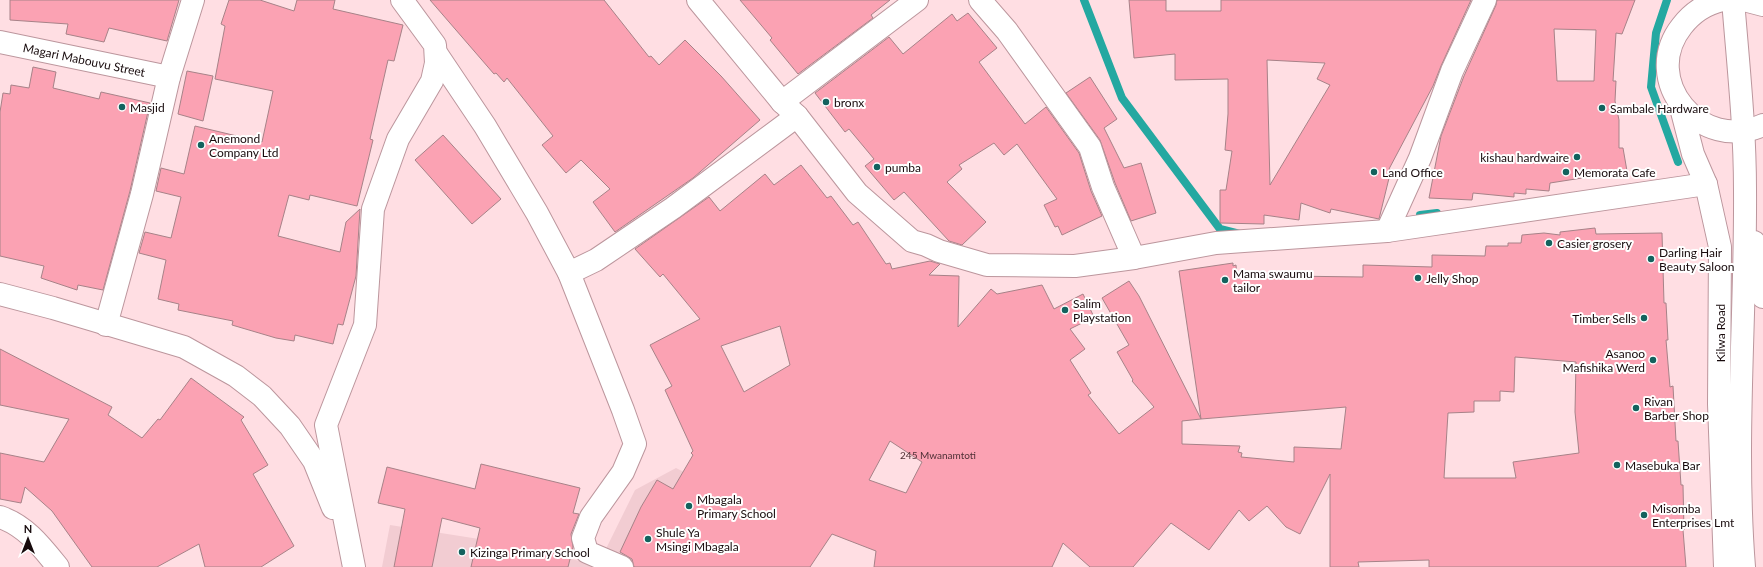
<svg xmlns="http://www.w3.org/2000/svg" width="1763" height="567" font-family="Lato,sans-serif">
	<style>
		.built { fill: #f2ccd2 }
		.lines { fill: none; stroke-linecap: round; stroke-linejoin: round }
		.stream { stroke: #24a8a1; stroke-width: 8 }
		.building { fill: #fba2b3; stroke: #a78288; fill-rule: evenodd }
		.minor-casing { stroke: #bc969d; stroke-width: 24 }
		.highway-casing { stroke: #bc969d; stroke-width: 24 }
		.minor { stroke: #fff; stroke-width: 22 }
		.highway { stroke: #fff; stroke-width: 22 }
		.poi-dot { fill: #13625e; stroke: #fff; stroke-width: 1.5 }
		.labels { text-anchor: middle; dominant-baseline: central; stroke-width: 4; stroke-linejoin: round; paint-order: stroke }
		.number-label { font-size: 10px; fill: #503036 }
		.street-label { font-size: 12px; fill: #170a0c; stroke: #fff }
		.poi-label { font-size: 12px; fill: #170a0c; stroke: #fff; text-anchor: start }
	</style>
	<rect width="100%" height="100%" fill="#ffdee3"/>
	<path class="built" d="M676,468L782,522L778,567H382L390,525L479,539L598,565L635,490Z"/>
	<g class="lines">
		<path class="stream" d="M1084,0L1122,98L1220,229L1240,234
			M1667,0L1656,33L1651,87L1678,162
			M1420,215L1437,213"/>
	</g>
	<path class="building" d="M10,0H179L167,41L109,28L104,42L66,34L68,24L10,20Z
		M229,0H260L294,11L297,0H335L333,9L403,25L394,61L388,60L370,139L373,140L357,206L310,195L309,200L289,195L278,236L340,252L346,222L360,209L356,276L343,325L338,324L333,344L295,335L294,341L276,338L232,325L233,321L178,310L179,304L158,299L166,260L139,253L145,232L171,238L181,197L156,191L161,168L184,174L195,126L262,142L273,91L215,79L225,26L221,24Z
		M430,0H604L649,57L651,56L659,65L685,40L721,76L760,120L693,178L615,232L593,202L610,189L581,160L566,173L542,145L553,136L507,78L504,82L496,73L494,74Z
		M740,0H890L871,15L873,18L798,74L770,40L772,38Z
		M1129,0H1166V11H1221V0H1471L1441,66L1433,86L1389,169L1391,170L1379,219L1331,209L1330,213L1301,203L1299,220L1264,215V224L1220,223V190H1226L1232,151L1225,150L1228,114V79L1175,80V54L1134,58ZM1267,60L1325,63L1317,79L1330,85L1270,185Z
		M1497,0H1635L1622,34L1616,33L1613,81H1616L1615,101L1619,120V148H1623L1627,171L1550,183L1549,191L1526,189V194L1514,193V197L1473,193L1472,200L1429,198L1441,136L1464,76L1496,5ZM1554,29L1596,30L1594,81H1557Z
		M968,13L997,48L979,62L1025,124L1046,107L1079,153L1091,191L1102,216L1062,235L1058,226L1055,227L1044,205L1057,199L1017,144L1004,155L994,143L959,165L962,169L947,182L986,222L962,245L949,241L904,192L894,200L865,166L874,159L849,129L845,132L815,93L889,37L903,54L952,14L957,21Z
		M33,67L56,72L53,88L99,99L101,92L150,103L130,191L103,290L78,285L77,290L41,278L44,266L0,256V112L3,93L10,94L11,85L29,88Z
		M187,71L213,76L203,121L178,114Z
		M1090,77L1117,119L1104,128L1124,168L1141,163L1156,213L1131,221L1115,183L1100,140L1066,93Z
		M443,135L501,199L472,224L415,160Z
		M801,165L827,198L831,196L853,225L858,222L886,264L890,263L892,269L930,261L940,264L929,275L959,276L958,327L991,289L997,294L1042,285L1054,309L1083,294L1094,317L1070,329L1085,349L1070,360L1091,393L1088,395L1119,434L1154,407L1132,381L1133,380L1117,352L1129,345L1102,298L1129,281L1139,296L1201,419L1182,421V444L1240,446L1238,452L1242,453L1241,457L1294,462V447L1341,449L1346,407L1201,419L1179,271L1233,263V266L1236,265L1237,278L1287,277V276L1363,277V265L1432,267V255L1485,256L1486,246H1508V243H1521L1522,235L1544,233L1560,235V232L1595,228L1596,234L1662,233L1664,303H1666L1668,340H1666L1670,387L1673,386L1676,441H1678L1681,485H1683L1684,530H1683L1686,567H1429V560L1358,562L1359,567H1330V474L1300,534L1286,527L1267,506L1249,521L1239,510L1209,550L1171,523L1133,567H1090L1063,543L1052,567H874L876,551L832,534L810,567H634L632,559L620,552L641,507L657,480L673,489L693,455L691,453L693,451L665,390L672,386L650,345L700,319L663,274L660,277L635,249L709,197L720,211L765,174L774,185ZM780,326L790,365L744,392L721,346ZM1515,357L1576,362L1575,412L1579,453L1513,462L1516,478H1444L1448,413L1474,412V401H1500V391L1514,392ZM890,441L922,462L906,493L869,480Z
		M0,349L112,407L108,415L142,438L158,419L160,420L191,378L244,417L241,420L268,465L253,474L294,546L261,567H205L199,544L157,567H92L52,511L25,487L21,503L0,499V453L44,462L69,419L0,405Z
		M481,464L580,488L573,513L579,514L571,534L573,547L568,567H471L480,528L442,518L432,567H394L405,509L378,503L387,467L475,489Z"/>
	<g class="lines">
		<g class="minor-casing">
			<g id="minor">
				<path d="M698,0L782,102L797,116L857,193L912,241L926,245L939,251L987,265L1075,266L1134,258L1216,243L1387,231L1706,184"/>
				<path d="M980,0L1007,31L1090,147L1103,187L1134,258"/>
				<path d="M1733,0C1738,63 1745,126 1745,190C1746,315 1734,441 1744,567"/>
				<path id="s1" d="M0,42L169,77"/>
				<path d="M436,53L485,126L537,213L569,273L623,410L635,444L623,472L591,517L583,538L587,552L622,567"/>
				<path d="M782,102L917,0"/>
				<path d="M1387,231L1420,158L1452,71L1485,0"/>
				<path d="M1754,242L1763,297"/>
				<path d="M569,273L596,260L673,208L797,116"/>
				<path d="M0,294L53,308L184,347L236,376L262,396L290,426L314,461L333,508"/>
				<path d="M106,325L142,194L169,77L193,0"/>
				<path d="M0,517C26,526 41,546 58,567"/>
				<path d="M354,567L326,425L365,325L373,209L398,139L432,81L436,63L435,45L402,0"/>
			</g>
		</g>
		<g class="highway-casing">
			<path id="highway" d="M1722,0C1705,4 1692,13 1682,26C1639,80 1701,154 1763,125
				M1744,0L1763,5
				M1680,104L1693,154L1706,184L1720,247L1719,404L1725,567"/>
		</g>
		<use href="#minor" class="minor"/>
		<use href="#highway" class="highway"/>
	</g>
	<g class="poi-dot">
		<circle cx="826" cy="102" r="4"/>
		<circle cx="122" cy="107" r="4"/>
		<circle cx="1602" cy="108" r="4"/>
		<circle cx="201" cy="145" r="4"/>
		<circle cx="1577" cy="157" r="4"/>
		<circle cx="877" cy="167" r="4"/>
		<circle cx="1374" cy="172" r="4"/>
		<circle cx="1566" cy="172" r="4"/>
		<circle cx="1549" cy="243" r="4"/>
		<circle cx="1651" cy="259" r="4"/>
		<circle cx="1418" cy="278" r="4"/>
		<circle cx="1225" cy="280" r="4"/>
		<circle cx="1065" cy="310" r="4"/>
		<circle cx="1644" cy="318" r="4"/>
		<circle cx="1653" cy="360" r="4"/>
		<circle cx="1636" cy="408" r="4"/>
		<circle cx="1617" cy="465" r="4"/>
		<circle cx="689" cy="506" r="4"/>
		<circle cx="1644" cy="515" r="4"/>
		<circle cx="648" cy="539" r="4"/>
		<circle cx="462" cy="552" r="4"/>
	</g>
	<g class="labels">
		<g class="number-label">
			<text x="938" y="455">245 Mwanamtoti</text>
		</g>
		<g class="street-label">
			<text stroke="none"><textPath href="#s1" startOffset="86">Magari Mabouvu Street</textPath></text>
			<text transform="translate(1720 333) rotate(-90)">Kilwa Road</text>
		</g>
		<g class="poi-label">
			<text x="834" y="102">bronx</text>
			<text x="130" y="107">Masjid</text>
			<text x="1610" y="108">Sambale Hardware</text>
			<text x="209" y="138">Anemond<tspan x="209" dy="14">Company Ltd</tspan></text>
			<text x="1569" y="157" text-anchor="end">kishau hardwaire</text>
			<text x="885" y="167">pumba</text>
			<text x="1382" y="172">Land Office</text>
			<text x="1574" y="172">Memorata Cafe</text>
			<text x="1557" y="243">Casier grosery</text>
			<text x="1659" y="252">Darling Hair<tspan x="1659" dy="14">Beauty Saloon</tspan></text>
			<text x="1233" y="273">Mama swaumu<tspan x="1233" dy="14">tailor</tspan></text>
			<text x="1426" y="278">Jelly Shop</text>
			<text x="1073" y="303">Salim<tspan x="1073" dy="14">Playstation</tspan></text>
			<text x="1636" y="318" text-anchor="end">Timber Sells</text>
			<text x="1645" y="353" text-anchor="end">Asanoo<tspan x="1645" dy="14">Mafishika Werd</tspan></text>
			<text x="1644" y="401">Rivan<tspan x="1644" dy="14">Barber Shop</tspan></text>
			<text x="1625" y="465">Masebuka Bar</text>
			<text x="697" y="499">Mbagala<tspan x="697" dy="14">Primary School</tspan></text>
			<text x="1652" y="508">Misomba<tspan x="1652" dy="14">Enterprises Lmt</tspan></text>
			<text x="656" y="532">Shule Ya<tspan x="656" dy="14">Msingi Mbagala</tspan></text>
			<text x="470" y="552">Kizinga Primary School</text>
		</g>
	</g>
	<g transform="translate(28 539)" stroke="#ffffff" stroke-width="3" paint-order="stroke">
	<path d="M0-3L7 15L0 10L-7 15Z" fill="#170a0c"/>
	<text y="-6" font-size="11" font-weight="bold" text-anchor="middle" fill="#170a0c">N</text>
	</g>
</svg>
